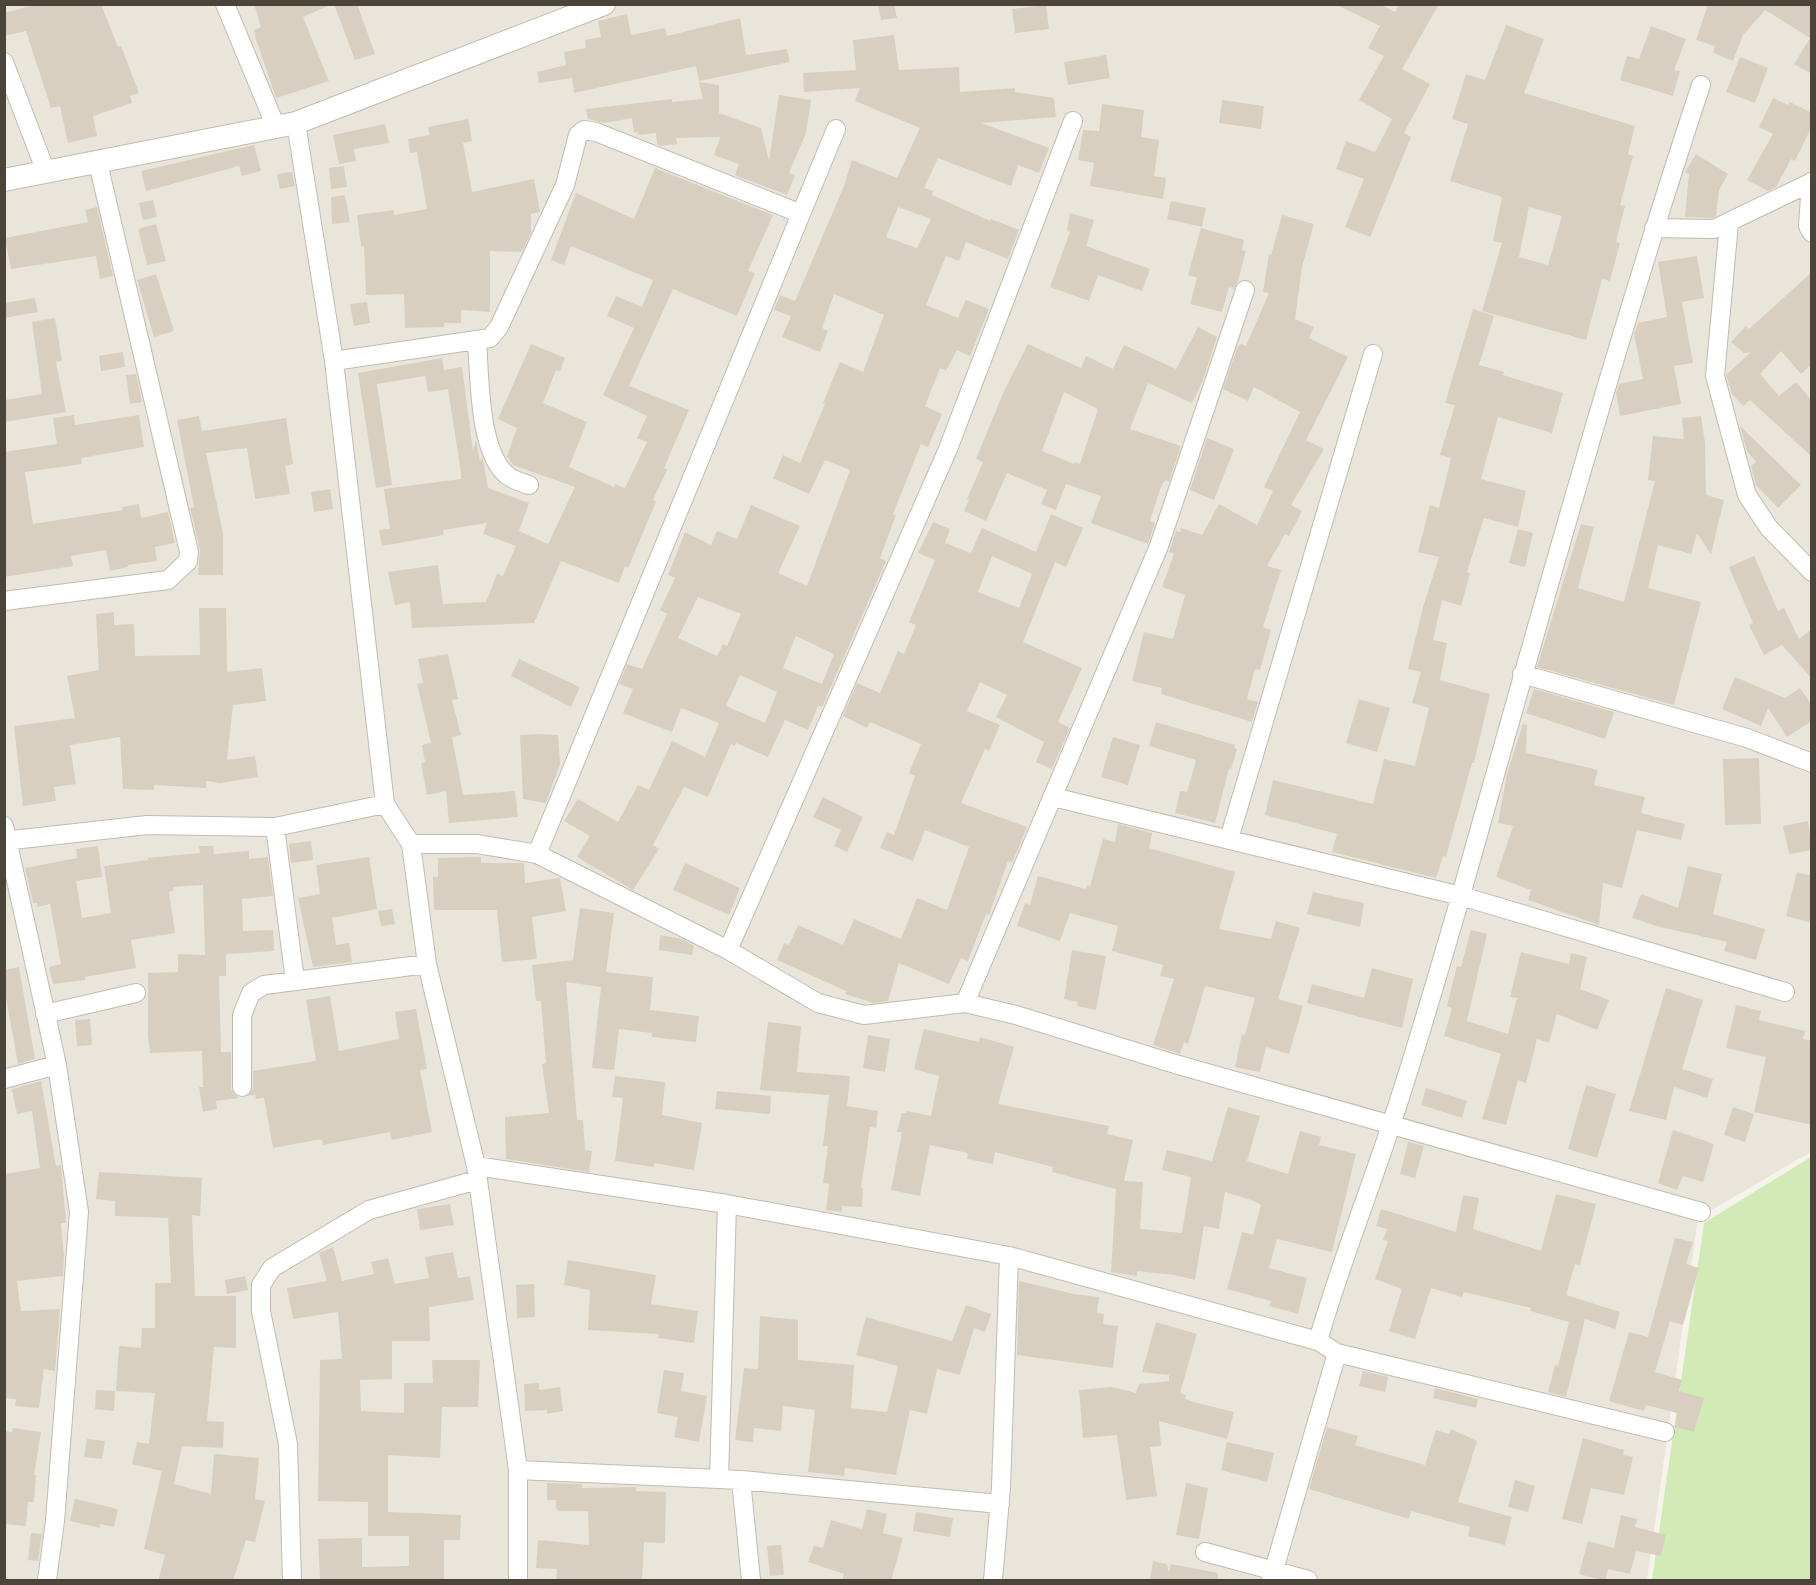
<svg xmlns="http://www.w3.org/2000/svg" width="1816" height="1585" font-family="Rubik,sans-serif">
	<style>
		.residential { fill: #eae5da }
		.green { fill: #d2eab5 }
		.building { fill: #d8cfc1; fill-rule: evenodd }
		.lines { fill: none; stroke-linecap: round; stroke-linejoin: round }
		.minor-casing { stroke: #c2bbae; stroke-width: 20 }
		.tertiary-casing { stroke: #c2bbae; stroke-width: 24 }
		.minor { stroke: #fff; stroke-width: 18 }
		.tertiary { stroke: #fff; stroke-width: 22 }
	</style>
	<rect width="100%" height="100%" fill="#f6f3ec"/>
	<path class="residential" d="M5,5H1811V1152L1698,1218L1647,1580H5Z"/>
	<path class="green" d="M1811,1157V1580H1652L1704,1223Z"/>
	<path class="building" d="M38,4H101L118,47L121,46L139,93L130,96L132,103L93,116L97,136L68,143L60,106L51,108L26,31L4,36V13Z
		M254,4H332L303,17L329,81L276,98L256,39L254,30L261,27Z
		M334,4H357L375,54L355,60Z
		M888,4H894L897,18L881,20L878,6Z
		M1335,4H1379L1395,12L1399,4H1439L1402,69L1430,84L1404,133L1411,137L1370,237L1345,227L1364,179L1336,169L1346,141L1375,152L1392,119L1359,100L1384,56L1368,48L1380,26Z
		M1708,4H1812V74L1794,64L1810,38L1765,10L1743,35L1733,61L1713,53L1715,46L1696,40Z
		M1046,5L1049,29L1015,33L1012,9Z
		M627,14L631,35L665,28L667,36L740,18L746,55L787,49L790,62L699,81L696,66L574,93L572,78L539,83L537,72L566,65L564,52L586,48L585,40L601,37L598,21Z
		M1506,25L1544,39L1524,93L1635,126L1628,154L1633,156L1620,205L1625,206L1616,242L1620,243L1610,281L1602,279L1586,340L1482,311L1502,243L1493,241L1502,197L1450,181L1468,124L1452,119L1466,74L1485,80ZM1529,207L1562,216L1548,265L1519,257Z
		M1651,26L1686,39L1674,70L1680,71L1673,96L1620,80L1627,56L1639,59Z
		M894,35L899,70L959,67L960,92L1015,88V92L1054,98L1056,117L981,123L1049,148L1039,173L1018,165L1011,186L938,158L924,188L933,191L932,195L990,221L991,219L1019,230L1008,259L966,242L959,261L946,256L926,305L958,318L966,300L989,309L970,356L957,350L946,371L940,368L925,406L942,414L928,447L921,444L893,514L896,515L880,558L886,561L822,707L818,706L808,730L785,720L768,757L736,743L735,746L731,744L708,797L684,787L653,845L659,849L633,890L577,857L590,836L564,821L578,799L618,822L638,785L649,790L672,741L705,757L719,723L681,708L672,732L623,713L633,689L619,684L627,664L642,669L667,614L660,610L675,578L668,575L685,532L711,545L717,531L737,539L751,505L800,526L778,573L807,586L850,470L825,460L809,494L773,478L783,455L800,463L825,404L823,403L840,362L863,372L884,315L834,294L822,328L828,331L820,352L782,337L791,316L774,310L780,295L795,301L844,186L852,160L897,178L920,128L855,101L860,88L804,92L803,73L856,70L853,40ZM898,207L931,219L917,248L886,237ZM698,597L741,614L727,646L723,644L717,656L678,638ZM796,636L834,654L822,684L783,668ZM740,675L777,692L765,723L726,706Z
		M1106,55L1110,78L1068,85L1064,62Z
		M1740,57L1768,68L1755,103L1726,92Z
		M699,82L719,85V113L761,128L769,161L779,95L811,100L806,133L789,173L795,175L787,195L735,175L739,164L714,155L720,137L676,138L677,144L661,146L657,144L656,133L638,135V132L634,133L632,118L604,123L588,119L586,109L672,99V102L703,99Z
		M1773,98L1788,105L1790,102L1812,113V126L1795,161L1791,159L1776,187L1768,191L1747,180L1773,134L1759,127Z
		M1222,100L1264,106L1261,129L1219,123Z
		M1102,104L1144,110L1141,137L1159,140L1154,176L1166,178L1163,199L1090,186L1094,163L1078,160L1083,130L1099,131Z
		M468,119L472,141L463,143L472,192L534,179L540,212L531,214V232L522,252L490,251V312L461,310V323H444V327L405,328L404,294L366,295L364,246H361L357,215L394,210V215L427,209L417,152L410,153L408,139L430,135L428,127Z
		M385,124L389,143L354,149L356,161L339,164L333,135Z
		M254,145L261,171L242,176L239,166L146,191L141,171Z
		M1696,154L1728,174L1719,190L1716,216L1712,218L1685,217L1689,174L1685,172Z
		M344,166L347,187L331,189L329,168Z
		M655,168L773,215L748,271L755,273L737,316L673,289L629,386L689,410L664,468L667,470L653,500L656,502L628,568L625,566L619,583L561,561L534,623L412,628L410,602L395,605L388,572L438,565L443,604L486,602L497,574L503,576L516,546L483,534L487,523L443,530L444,535L382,546L379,530L390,529L384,489L461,479V473L448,389L428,392L425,376L377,384L392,485L376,488L358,373L442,358L444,370L462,367L473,451L476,440L480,462L482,457L483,460L488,488L529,503L519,531L548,544L575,487L513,465L507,456L517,428L498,419L531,344L565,358L560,371L556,370L543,403L587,422L569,467L614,487L615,484L625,488L647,442L637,438L647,416L603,395L634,328L607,316L616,296L642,307L653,280L571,246L564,265L551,260L576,193L634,219Z
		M292,172L295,186L280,189L277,174Z
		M345,195L350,222L332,224L331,197Z
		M153,200L157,217L143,220L139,203Z
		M1171,201L1206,208L1202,227L1167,219Z
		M97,207L113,276L100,279L96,256L11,269L5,238L88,222L85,210Z
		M1070,213L1094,220L1086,246L1150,269L1142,291L1098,275L1089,301L1050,287L1070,232L1067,231Z
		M1282,215L1314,224L1302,267L1295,319L1314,327L1309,338L1348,357L1306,440L1324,449L1291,505L1302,511L1289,536L1285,534L1267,566L1281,570L1263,627L1271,630L1260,670L1255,669L1247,699L1258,702L1252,722L1161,694L1162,688L1132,681L1144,632L1173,639L1185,595L1162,587L1174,554L1169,552L1176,531L1180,532L1181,528L1202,535L1219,504L1257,525L1273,491L1264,487L1300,412L1254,387L1248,401L1223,389L1237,348L1241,344L1246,346L1269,293L1263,292L1269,254L1271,255Z
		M156,224L166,261L147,265L138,229Z
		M1201,228L1244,240L1242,250L1246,251L1238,281L1234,289L1229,287L1222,312L1190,304L1197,278L1188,275Z
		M1697,256L1704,298L1682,302L1693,363L1674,366L1681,404L1620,416L1616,393L1619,384L1643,379L1634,334L1638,323L1667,317L1658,262Z
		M1812,272V364L1801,374L1781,351L1760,374L1779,396L1796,382L1812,401V457L1750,400L1743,406L1732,394L1726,375L1751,352L1744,353L1731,342L1746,326L1749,329Z
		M156,274L174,331L154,337L137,280Z
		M35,298L38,312L4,318V303Z
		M367,302L370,323L354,326L350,304Z
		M1473,309L1494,316L1479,365L1504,372L1503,375L1563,393L1552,433L1498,417L1481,479L1526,491L1518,527L1484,518L1467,572L1470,573L1461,606L1442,600L1433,640L1447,643L1440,680L1490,694L1474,763H1472L1446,857L1443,856L1436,878L1332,852L1337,834L1265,815L1273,780L1373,804L1384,759L1415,766L1429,708L1412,703L1421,672L1408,669L1423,607L1439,557L1418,552L1430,505L1439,508L1451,458L1440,455L1455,405L1445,403Z
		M55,318L62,361L56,362L66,412L4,422V400L42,394L32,322Z
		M1198,327L1217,337L1203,380L1192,403L1148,383L1130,429L1181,446L1169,482L1165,480L1160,489L1150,521L1155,523L1148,544L1091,523L1101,496L1066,484L1056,510L1041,504L1047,490L1007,473L986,521L964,511L969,500L967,499L983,462L976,459L1004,391L1028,344L1081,368L1086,356L1113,369L1124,345L1176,369ZM1064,392L1098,409L1080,464L1075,462L1074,464L1042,451Z
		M123,352L125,367L101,371L99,356Z
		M136,374L142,402L130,404L126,375Z
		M74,415L75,425L139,415L144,447L81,458L82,464L25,472L33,524L123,510L122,507L139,504L141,518L168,512L175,543L155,547L157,561L128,565V567L110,571L106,550L71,556L73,566L4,577V452L57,444L53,418Z
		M199,416L202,431L286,418L293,464L285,466L290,494L255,499L247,448L206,453L223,533V575H198L200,550L190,508L194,507L177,420Z
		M1701,416L1705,443L1706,495L1724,500L1711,554L1697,533L1691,554L1658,545L1648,588L1701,602L1674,705L1537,667L1581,524L1594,527L1578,588L1624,602L1655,481L1648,480L1653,436L1684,439L1682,418Z
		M1740,426L1801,485L1778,508L1756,485L1751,466L1756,462L1747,451Z
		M1207,438L1234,449L1214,500L1190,490Z
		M330,489L333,509L314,512L311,492Z
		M1051,514L1083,528L1066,567L1055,562L1023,642L1082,668L1058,722L1070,728L1052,769L1036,762L1044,742L996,717L1007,695L980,682L967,711L1000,725L989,751L985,749L961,803L1027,827L1012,863L1008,861L989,915L986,914L968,961L961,958L949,984L899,963L888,1001L874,1003L845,994L846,991L777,960L784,943L789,945L798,925L843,945L854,919L901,939L917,898L947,910L969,847L925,830L913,861L880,848L887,832L894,835L915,776L909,773L921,744L870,722L867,728L843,716L857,683L880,693L898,651L904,654L916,625L909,622L935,560L918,553L933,522L950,529L945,543L971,553L982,528L1036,552ZM992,556L1032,574L1019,608L978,592Z
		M1518,529L1533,533L1525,567L1509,563Z
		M1754,556L1778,611L1784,608L1799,639L1812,629V679L1782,645L1764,655L1749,625L1753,623L1729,567Z
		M199,608H226L227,672L262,668L266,701L233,705L227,760L255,756L258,777L221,783L206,781V788L154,785V790L123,789L120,737L70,745L76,784L54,787L56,801L23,806L14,726L75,718L67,676L99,670L96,614L114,612V625L134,624L135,656L200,655Z
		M448,654L458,699L452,700L461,735L452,737L463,795L515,791L518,817L449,823L446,791L427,795L421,763L425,762L422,745L431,743L417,684L423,683L418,659Z
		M519,659L580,687L571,707L511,676Z
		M1735,677L1785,698L1800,688L1812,705V721L1787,737L1768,708L1761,726L1722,709Z
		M1534,689L1614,712L1605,739L1526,713Z
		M1359,699L1390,708L1377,752L1346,743Z
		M1156,722L1235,745L1234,748L1237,749L1231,769L1229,768L1215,823L1175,813L1180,791L1187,792L1196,760L1149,746Z
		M1523,724L1527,725L1526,753L1598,770L1594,785L1645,797L1641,813L1685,824L1681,840L1637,830L1622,888L1603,883L1599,925L1528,900L1531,890L1496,877L1513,826L1498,823L1507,774Z
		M536,734L558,735L560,764L546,803L523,799L520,735Z
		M1113,737L1140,745L1128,785L1101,777Z
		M1759,758L1761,824L1725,825L1723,759Z
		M823,797L863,817L847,852L834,846L841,830L813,817Z
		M1808,821L1812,850L1789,854L1783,826Z
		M1118,824L1152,833L1149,848L1235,872L1219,929L1271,939L1276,921L1300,928L1278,999L1303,1006L1289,1054L1266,1047L1260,1072L1235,1067L1242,1034L1245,1035L1255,998L1205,986L1188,1044L1184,1042L1180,1054L1153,1045L1174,979L1160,976L1163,965L1112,951L1118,926L1070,913L1060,941L1017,926L1025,903L1030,905L1038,876L1086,889L1087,885L1090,886L1103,839L1115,842Z
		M311,841L313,860L291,863L289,844Z
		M98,846L102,877L76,881L82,918L111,913L104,866L148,860V858L200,853L199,846H213L214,854L249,851V859L268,857L273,896L242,899L243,931L273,930L274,951L226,954V976H219L221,1052H231V1088L233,1093L239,1098L216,1101L217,1109L203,1112L199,1087H203L202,1051L150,1053L148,1036V973L178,972V954L205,955L203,885L173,887V891L169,892L175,933L131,940L136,968L85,977V980L53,984L49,967L61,964L50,904L37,907V903H33L25,868L77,858L76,849Z
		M369,857L377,909L332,918L336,945L349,943L352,962L313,967L298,898L320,894L316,865Z
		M481,857V863H524L525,883L560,878L566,911L532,917L537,959L502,962L497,910H434L433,877H438V858Z
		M685,863L740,888L729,915L673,890Z
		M1688,866L1722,874L1713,914L1765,929L1756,960L1724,951L1727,942L1660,927L1632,918L1641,894L1678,908Z
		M1797,872L1812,876V923L1786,916Z
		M1313,892L1364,903L1360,927L1307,914Z
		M580,908L614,913L606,972L653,977L650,1010L699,1016L696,1042L652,1037V1033L619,1029L614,1070L592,1068L601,987L566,982L577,1120H583L585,1150L592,1151L589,1172L506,1159L505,1117L549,1113L542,1064L546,1063L541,1001H536L532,965L573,960Z
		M392,909L395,924L381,926L378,911Z
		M1471,930L1487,934L1467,1021L1508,1034L1517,998L1510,997L1521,952L1569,964L1571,953L1587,957L1580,989L1609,1000L1597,1030L1557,1014L1549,1043L1537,1039L1526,1083L1518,1080L1506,1125L1482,1119L1501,1054L1444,1036L1452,1008L1447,1006L1457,966L1461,967Z
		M660,935L682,939L694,946L692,955L659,950Z
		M1072,950L1106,956L1096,1010L1077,1006L1078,1002L1064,999Z
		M19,967L35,1059L18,1064L4,987V970Z
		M1372,968L1413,979L1402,1028L1307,1003L1312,984L1364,998Z
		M1666,988L1703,1000L1682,1069L1713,1079L1707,1098L1674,1087L1666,1120L1629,1111Z
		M330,996L339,1051L399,1039L395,1012L416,1009L427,1069L420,1070L432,1132L392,1140L390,1132L323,1145L322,1140H316L273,1148L264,1098L256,1099L255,1095L248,1096L253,1088V1071L316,1061L306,1000Z
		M1736,1005L1761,1011L1759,1020L1805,1031L1803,1039L1812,1041V1125L1754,1112L1766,1057L1726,1048Z
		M90,1019L92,1045L77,1046L75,1020Z
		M768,1022L801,1026L797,1072L850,1076L847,1106L878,1111L876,1128L870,1127L861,1188H863L862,1207L842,1206V1212L826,1210L829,1184L823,1183L828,1146H823L829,1095L760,1090Z
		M924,1029L979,1042L980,1037L1014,1047L998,1104L1109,1126L1107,1134L1133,1140L1124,1181L1143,1182L1140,1229L1182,1233L1191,1177L1162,1170L1167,1150L1212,1161L1228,1107L1260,1116L1247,1161L1288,1174L1300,1131L1321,1137L1319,1145L1356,1154L1332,1252L1277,1239L1269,1268L1307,1278L1298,1314L1269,1306L1271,1301L1227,1289L1242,1232L1253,1235L1261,1205L1254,1201L1225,1192L1219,1229L1204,1226L1195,1280L1175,1275L1137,1271V1276L1111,1272L1116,1189L1052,1172L1053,1167L995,1152L993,1164L967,1159L968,1153L930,1145L920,1196L891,1190L902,1132H897L902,1113H906L907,1111L931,1116L939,1076L914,1069Z
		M868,1035L890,1039L885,1072L863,1068Z
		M615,1076L665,1082L662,1115L702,1123L694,1170L654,1163V1167L615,1161L623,1098L612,1097Z
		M41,1081L56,1166L61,1165L66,1223H61L64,1257L63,1276L17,1281L21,1311L60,1309L55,1371L44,1369L39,1408L15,1406L16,1399L4,1398V1174L40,1168L32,1111L17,1114L12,1089Z
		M1586,1085L1616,1094L1597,1158L1568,1149Z
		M1426,1088L1467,1101L1462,1118L1421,1105Z
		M717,1091L771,1096L770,1114L715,1109Z
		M1733,1107L1754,1114L1745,1142L1724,1135Z
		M1673,1130L1714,1144L1703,1182L1683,1176L1677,1190L1658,1183Z
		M1408,1142L1424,1146L1415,1178L1400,1174Z
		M99,1172L202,1178L200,1216L192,1215L195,1296H236V1348L214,1347L207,1421L224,1422L223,1448L182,1446L174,1484L211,1494L214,1454L259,1458L255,1499L265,1501L255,1542L246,1540L233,1581H158L165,1555L144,1549L162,1471L132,1464L137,1442L149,1444L155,1393L116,1391L119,1346L141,1348L142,1328H155V1283H171L168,1218L115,1216V1201L96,1199Z
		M1556,1194L1596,1204L1580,1265L1575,1264L1566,1295L1620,1312L1615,1329L1585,1319L1566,1397L1548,1392L1555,1365L1558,1366L1569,1322L1530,1311L1531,1308L1464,1292L1462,1297L1431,1288L1415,1339L1389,1331L1402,1289L1375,1279L1388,1241L1383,1240L1387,1229L1376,1226L1381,1209L1456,1232L1463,1195L1479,1198L1473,1229L1541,1251Z
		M450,1204L454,1225L420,1230L417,1209Z
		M1675,1238L1693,1242L1686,1264L1699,1268L1683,1325L1670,1321L1655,1372L1682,1380L1679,1391L1704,1398L1694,1432L1675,1427L1677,1413L1646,1405L1644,1411L1609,1401L1629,1332L1648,1337Z
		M333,1247L342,1281L374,1274L371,1262L388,1258L395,1284L429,1278L425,1257L453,1252L458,1278L470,1276L474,1300L429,1307L430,1341H392V1379L360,1380L361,1411L404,1413V1383H433L432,1360H480L478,1407H442L440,1458L388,1455V1512L461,1515L460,1540H444V1581H320L318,1539L362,1538V1567L409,1566V1536H368V1502L318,1501L320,1360L342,1359L338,1312L293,1319L287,1288L327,1281L319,1253Z
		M568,1260L656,1275L651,1304L698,1311L694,1343L658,1338L659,1334L588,1330L590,1290L564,1285Z
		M245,1276L248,1290L227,1294L225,1280Z
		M1019,1281L1074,1294L1099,1297L1097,1313L1104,1314L1103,1324L1118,1326L1113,1368L1017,1355Z
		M534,1284L535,1317L517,1318L516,1285Z
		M966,1305L991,1314L985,1332L974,1328L960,1375L937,1369L927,1414L910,1410L896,1475L845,1468L844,1476L808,1472L815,1410L783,1406L781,1431L754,1428L753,1442L735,1440L744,1368L758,1369L760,1316L798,1320V1360L854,1365L851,1408L887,1412L898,1366L856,1355L866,1317L952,1341Z
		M1156,1322L1197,1334L1180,1393L1186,1395L1185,1399L1194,1402L1234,1412L1227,1439L1159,1421L1161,1446L1150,1447L1157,1496L1126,1500L1117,1435L1083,1438L1079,1390L1112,1387L1136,1393L1139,1384L1169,1381V1375L1142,1372Z
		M664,1370L684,1373L681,1391L707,1396L699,1442L674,1437L678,1417L657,1413Z
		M1363,1371L1388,1377L1385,1392L1359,1386Z
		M539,1383V1390L560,1387L563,1411L547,1414V1410L525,1411L524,1384Z
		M1435,1388L1478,1399L1476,1408L1433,1398Z
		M96,1390L115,1391L114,1411L95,1409Z
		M1327,1427L1358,1436L1355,1445L1425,1465L1436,1430L1449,1434L1451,1429L1477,1441L1458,1502L1512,1517L1505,1545L1468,1536L1470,1527L1411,1511L1409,1519L1309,1489Z
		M13,1428L41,1432L34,1475H36L34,1502H28L26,1526L4,1524V1431L12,1432Z
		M1583,1438L1624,1450L1623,1455L1633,1457L1624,1495L1591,1488L1582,1524L1562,1519Z
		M87,1439L105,1441L102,1459L84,1457Z
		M1227,1442L1274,1453L1267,1482L1221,1470Z
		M1515,1480L1535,1486L1528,1512L1508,1507Z
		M547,1483L582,1484V1488L636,1487V1491L666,1492L665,1543L644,1542L642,1581H556L557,1569L536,1568L538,1540L589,1545L588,1511H559L556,1508V1500H547Z
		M1186,1483L1208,1488L1199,1539L1176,1535Z
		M75,1499L118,1509L114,1527L100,1524V1528L70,1521Z
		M867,1509L887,1514L883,1533L903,1538L891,1581H842L844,1574L808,1562L814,1546L823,1548L831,1520L862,1529Z
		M916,1512L953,1518L950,1537L913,1531Z
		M1621,1515L1637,1519L1635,1527L1666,1535L1661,1556L1636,1551L1630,1574L1608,1569L1605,1581L1579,1574L1588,1541L1614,1548Z
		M31,1533L42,1534L38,1561L28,1560Z
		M781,1545L784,1575L770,1576L767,1546Z
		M1153,1561L1167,1564L1169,1573L1171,1564L1218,1573V1581H1150Z"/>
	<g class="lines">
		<g class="minor-casing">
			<path id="minor" d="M225,4L276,127
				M4,62L46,172
				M296,123L334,361L385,804L411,844L427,964L476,1166L518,1470V1580
				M1811,182L1808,226L1812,233
				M1729,223L1715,376L1747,495L1769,528L1812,572
				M1654,228L1714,229L1812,182
				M477,342C480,377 478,452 508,476C513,480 523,483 529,485
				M334,361L490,338L499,327L565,185L578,135L584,130L596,132L799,213
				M4,601L168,580L188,561L189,552L98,163
				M1522,674L1747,738L1812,763
				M1053,797L1461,896L1785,992
				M4,826L57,1065L79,1212L55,1521L47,1580
				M275,827L295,981
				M1229,839L1373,354
				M4,841L147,825L275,827L385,804
				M411,844H477L537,854L728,950L818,1003L864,1015L965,1003L1016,1015L1175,1064L1701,1212
				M537,854L836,129
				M728,950L948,449L1073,121
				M965,1003L1159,546L1245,290
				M45,1014L136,993
				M4,1079L57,1065
				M242,1087V1015L251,993L264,985L427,964
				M476,1166L727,1204L1009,1256
				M1318,1341C1339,1267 1368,1196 1392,1122C1417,1047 1439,971 1461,895C1538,624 1612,353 1701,85
				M518,1470L741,1480L1000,1504
				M719,1479L727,1204
				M741,1480L751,1580
				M1205,1552L1308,1580
				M292,1580L288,1444L261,1311V1285L272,1268L369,1210L477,1180
				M993,1580L1001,1487L1009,1256L1318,1341L1337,1353L1665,1432
				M1271,1580L1337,1353"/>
		</g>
		<g class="tertiary-casing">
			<path id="tertiary" d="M4,180L296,123L604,4"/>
		</g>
		<use href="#minor" class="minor"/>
		<use href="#tertiary" class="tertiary"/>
	</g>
	<rect width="1816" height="1585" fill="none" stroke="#4b4439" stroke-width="12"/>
</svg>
